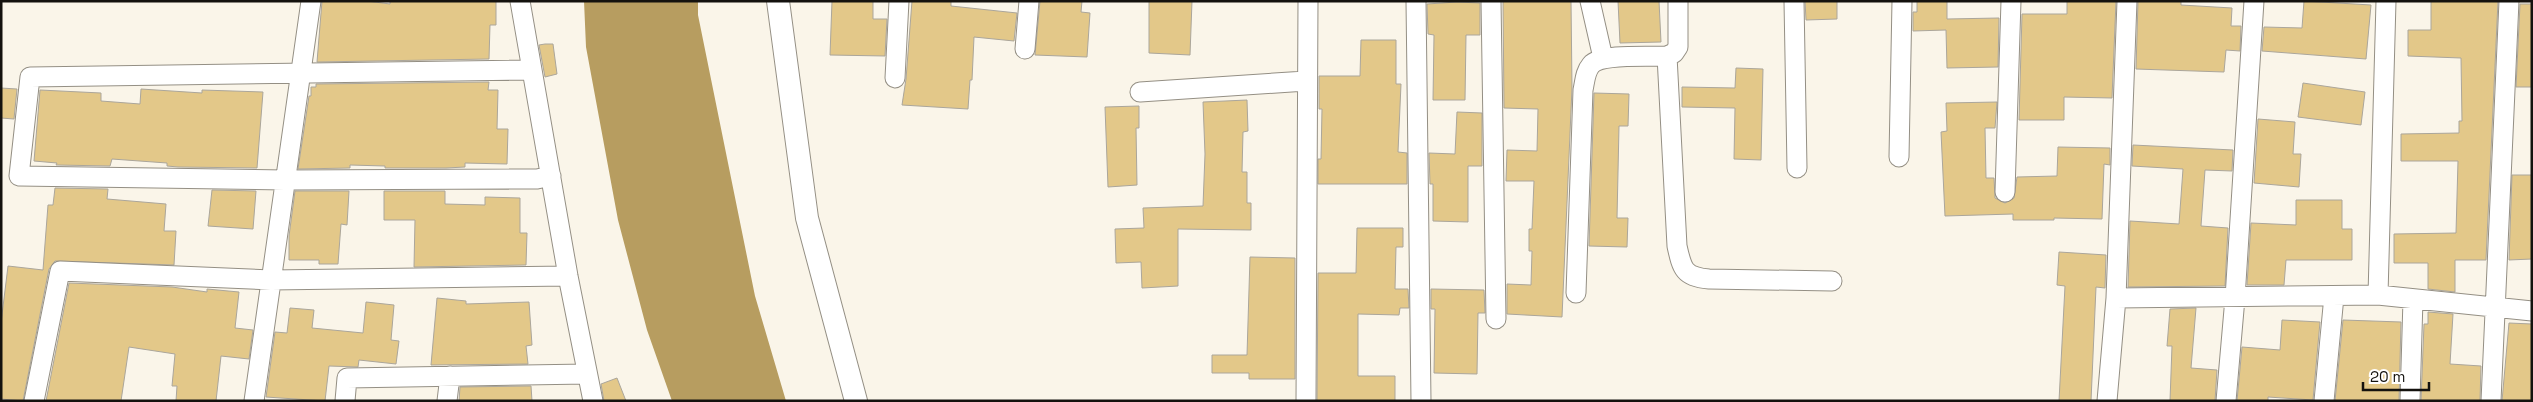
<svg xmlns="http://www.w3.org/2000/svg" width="2533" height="402" font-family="'Space Grotesk',sans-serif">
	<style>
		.water { fill: #b79d60 }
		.building { fill: #e3c889; stroke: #aba69b }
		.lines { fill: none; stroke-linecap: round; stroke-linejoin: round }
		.minor-casing { stroke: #948f84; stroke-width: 21 }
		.tertiary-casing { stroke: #948f84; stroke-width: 24 }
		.minor { stroke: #fff; stroke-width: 19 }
		.tertiary { stroke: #fff; stroke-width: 22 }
	</style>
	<rect width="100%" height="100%" fill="#faf5e9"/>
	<path class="water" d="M584,1H698V15L755,296L786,401H672L647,330L618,220L586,47Z"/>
	<path class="building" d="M322,1H367L390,4V1H496V25H490L489,59L317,62Z
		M832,1H873V19H887L885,56L830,55Z
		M912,1H951V6L1017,13L1014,41L974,37L972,80H970L968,109L902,105L906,79Z
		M1040,1H1082L1081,12L1090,13L1087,57L1035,55Z
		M1149,1H1192L1190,55L1149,53Z
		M1503,1H1571L1572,88L1562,317L1507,314V284L1531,285L1532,251H1529V229H1532L1534,181H1506L1507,150L1537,151L1538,109L1504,108Z
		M1618,1H1659L1661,42L1620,43Z
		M1805,1H1837V19L1806,20Z
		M1917,1H1947V19L1999,18L1998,67L1947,68L1946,30L1913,31V12H1917Z
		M2067,1H2116L2112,98L2064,97V120H2019L2022,14H2067Z
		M2138,1H2181V5L2232,8L2231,26H2241L2240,51L2226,50L2224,72L2136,69Z
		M2304,1L2371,5L2366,59L2262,51L2264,27L2302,28Z
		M2431,1H2498L2486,260H2455V292L2428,289V263H2394V234L2456,233L2458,161H2401V134L2459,133V121H2462L2461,58L2408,56V30H2431Z
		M1457,2L1480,3V35H1466L1465,100H1433L1434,35L1428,34L1427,4Z
		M2520,4H2532V87H2516Z
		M1361,40H1396V84H1401L1398,152L1407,153V184H1318V159H1321L1322,109H1319V76H1360Z
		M545,44H553L557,74L545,77L539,45Z
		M1736,68L1763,69L1761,160L1734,159L1735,108L1682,107V87L1735,88Z
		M489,82L488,90H498L497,129H508L507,164L465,163V167L446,168H385V166L350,165V168L298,169L309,96H311V87H316V84Z
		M2303,83L2365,92L2361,125L2298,117Z
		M1,88L17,89L14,119L1,118Z
		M141,89L202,93V90L263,92L257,168L178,167L167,166V163L112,159L110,166L56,165L57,163L34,161L40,90L101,93V101L140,104Z
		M1594,93L1629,94L1628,126H1619L1617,218H1628L1627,247L1589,246Z
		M1247,100L1248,131L1243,132L1242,172H1247V203H1251V230L1178,229V286L1142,288L1141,262L1116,263L1115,229L1144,228L1143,208L1203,206L1205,154L1203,102Z
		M1997,102L1995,128H1985L1986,178H1994L1995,198L2005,203L2014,198L2017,177L2057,176L2058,147L2110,148V165L2104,164L2102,219L2054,218V220H2013V214L1945,216L1941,132L1947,131L1946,103Z
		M1139,106V128H1136L1137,185L1108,187L1105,107Z
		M1457,112L1482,113V166H1468V222L1433,221V184H1430L1429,153L1455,154Z
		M2258,119L2295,122L2293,154H2301L2299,187L2254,183Z
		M2133,145L2233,150L2232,171L2205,170L2201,226L2228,228L2225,286L2128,287L2130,221L2179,224L2183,169L2132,166Z
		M2512,175H2532V259L2509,260Z
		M55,188L108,189L107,199L166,204L164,231H176L174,265L55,261L49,269L23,401L1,399V323L8,266L43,270L48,205H53Z
		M212,190L256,191L253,229L208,226Z
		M295,191H349L347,225L341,224L338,264H319V260H289V236Z
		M384,191H445V204L485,205V197L520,198V233H527L526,265L414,267L415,220H384Z
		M2296,200H2342V229H2352V260H2286L2284,285H2247L2251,223L2296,225Z
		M1357,228H1403V247H1396L1395,289H1408L1409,308H1400L1399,315L1358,314V376H1395V401H1317L1318,273H1356Z
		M2059,252L2106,255L2105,288L2096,287L2091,401H2059L2065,286L2057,285Z
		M1250,257L1295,258V379H1249V373H1212V355H1247Z
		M69,283L172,287L207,292V289L239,292L235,328L253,330L249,359L221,356L216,401H176L177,386H172L175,354L129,347L121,401H46Z
		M1431,289L1484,290L1485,313H1478L1477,374L1434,373L1435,309H1431Z
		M437,298L466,301V304L529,302L532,345L526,346L528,364L431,365Z
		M366,302L394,305L391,340L399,341L396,364L359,360L358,367L329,366L325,401L266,397L275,332L287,333L290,308L314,310L312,328L363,333Z
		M2196,308L2191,368L2217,370L2215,401H2170L2172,346H2167L2170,309Z
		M2428,312L2453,314L2450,364L2481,366L2480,401H2421L2424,324H2428Z
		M2282,320L2320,322L2313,400L2268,397V401H2237L2242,347L2280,350Z
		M2343,320L2401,322L2399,401H2335Z
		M2509,323L2532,324V401H2502Z
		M617,378L626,401H604L601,384Z
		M531,386L532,401H459L460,387Z"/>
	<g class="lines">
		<g class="minor-casing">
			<path id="minor" d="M520,1L568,276L593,401
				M1416,1L1421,401
				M1491,1L1496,319
				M1590,1L1603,58
				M1794,1L1797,168
				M1025,49L1029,1
				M1667,56L1677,246C1682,269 1684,277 1709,279L1832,281
				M531,70L30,77L19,176L285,180L537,179L551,176
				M895,78L899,1
				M1140,92L1306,81
				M1899,157L1902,1
				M2005,192L2011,1
				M1576,293L1583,90C1585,81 1585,72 1591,65C1601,53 1651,57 1667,56L1674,53L1678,47V1
				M2378,295L2386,1
				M2116,298L2378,295L2532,311
				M34,401L60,271L271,280L568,276
				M254,401L311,1
				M345,401L347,378L587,374
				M447,401L450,376
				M1306,401L1308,1
				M2107,401L2116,298L2127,1
				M2226,401L2235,298L2254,1
				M2324,401L2334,296
				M2410,401L2413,299
				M2491,401L2509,1"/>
		</g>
		<g class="tertiary-casing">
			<path id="tertiary" d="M778,1L807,218L856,401"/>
		</g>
		<use href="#minor" class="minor"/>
		<use href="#tertiary" class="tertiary"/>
	</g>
	<rect width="2533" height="402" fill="none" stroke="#14120e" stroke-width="5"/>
	<path d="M2363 382v8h66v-8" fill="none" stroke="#14120e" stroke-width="2.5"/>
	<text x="2370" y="382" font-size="15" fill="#14120e" stroke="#ffffff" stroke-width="4" paint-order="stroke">20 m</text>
</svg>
